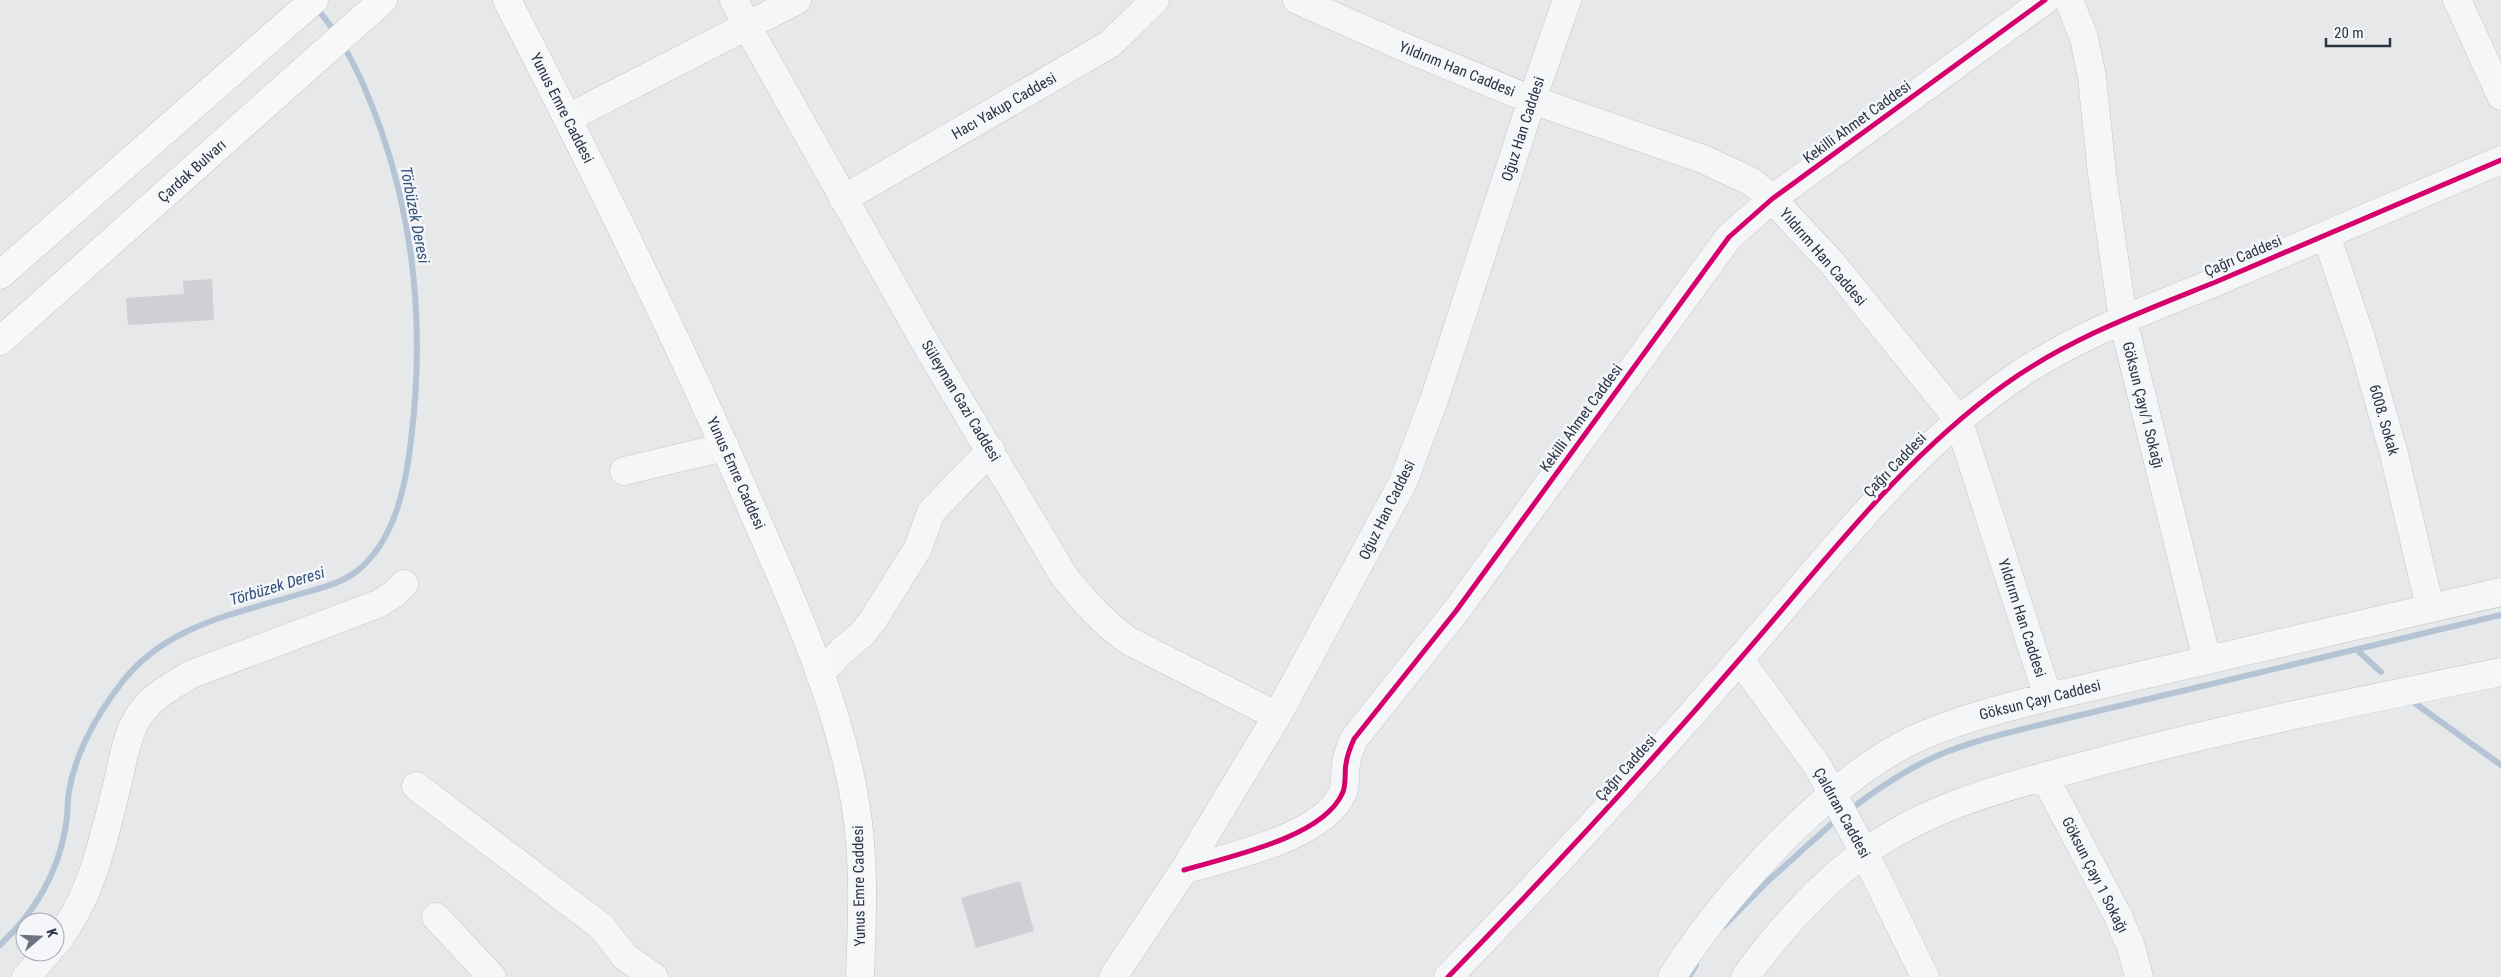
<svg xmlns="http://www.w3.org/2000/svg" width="2501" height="977" font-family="'Roboto Condensed',sans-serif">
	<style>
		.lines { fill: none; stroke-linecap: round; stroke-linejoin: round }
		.stream { stroke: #b4c4d5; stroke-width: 6 }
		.building { fill: #ced0d3 }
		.minor-casing { stroke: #c4c6c8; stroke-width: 29 }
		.major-casing { stroke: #c2c5c8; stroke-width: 29 }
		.minor { stroke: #f5f6f7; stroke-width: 28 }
		.major { stroke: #f8f8f8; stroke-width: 28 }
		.cycleway-casing { stroke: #f4f6f9; stroke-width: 8 }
		.cycleway { stroke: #d6006c; stroke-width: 5 }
		.labels { text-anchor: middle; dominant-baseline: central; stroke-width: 5; stroke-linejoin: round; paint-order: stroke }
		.street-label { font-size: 15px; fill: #2b3445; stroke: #f4f6f9 }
		.water-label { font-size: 16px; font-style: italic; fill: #34527a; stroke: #f4f6f9 }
	</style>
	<rect width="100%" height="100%" fill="#e6e8ea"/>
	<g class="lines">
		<path class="stream" d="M316,7L336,33
			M2357,650L2381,672
			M2416,704L2501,765
			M1848,811C1872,793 1896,776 1922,763C1958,744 2000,735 2039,725L2501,615
			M1724,926L1769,880L1838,818
			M0,945C33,914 57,875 65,830C68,817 67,804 69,791C76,751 98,713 123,681C167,625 235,614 300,594C320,588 340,584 357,571C395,541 406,485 411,440C424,335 416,230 381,130C370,100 359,71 342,44
			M1689,977L1696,965"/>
	</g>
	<path class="building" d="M212,279L214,320L128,325L126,298L184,294L183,281Z
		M1020,881L1034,931L976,948L961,898Z"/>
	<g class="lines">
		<g class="minor-casing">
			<path id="minor" d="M734,0L747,26L923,339L1064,576C1084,601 1103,623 1129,641L1277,716
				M1297,0L1406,48L1532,100L1703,159L1752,182L1772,199L1832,263L1958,419L2048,697
				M2069,0L2084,38L2092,77L2102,174L2123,320L2207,660
				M2457,0L2501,96
				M568,118L797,0
				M843,199L1110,44L1155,0
				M2326,235L2361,338L2394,454L2430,608
				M624,471L725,447
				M1740,660L1818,767L1864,852L1925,977
				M820,674L843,650L863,633L873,620L918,548L931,512L991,450
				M2044,776L2118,916L2131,947L2139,977
				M416,786L602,927L625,957L654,977
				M1184,870C1227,857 1322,838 1342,794C1347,785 1344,774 1346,764C1347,755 1350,748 1354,739L1456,611L1729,237L1772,199L2045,0
				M436,917L492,977
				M55,944C92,897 104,838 118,781C123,761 126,738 137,719C149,698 171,686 192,674L378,604L394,594L404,584
				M26,977L48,952
				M1113,977L1184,870L1277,716L1403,482L1435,397L1532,100L1567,0
				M1448,977C1548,874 1645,769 1739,660C1823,564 1900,460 2004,385C2069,338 2144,311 2218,281C2313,241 2407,200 2501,160
				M1672,977C1723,896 1829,778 1917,738C1959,719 2004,708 2048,697L2501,592
				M1745,977C1778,932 1818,886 1864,853C1934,802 2020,783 2102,761C2234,726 2368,699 2501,672"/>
		</g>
		<g class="major-casing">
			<path id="major" d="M507,0C592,165 674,330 748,500C790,596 840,703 856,808C865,864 862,921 860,977
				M0,275L314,0
				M0,341L383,0"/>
		</g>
		<use href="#minor" class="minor"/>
		<use href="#major" class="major"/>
		<g class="cycleway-casing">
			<path id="cycleway" d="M1184,870C1227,857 1322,838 1342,794C1347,785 1344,774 1346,764C1347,755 1350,748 1354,739L1456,611L1729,237L1772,199L2045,0
				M1448,977C1548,874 1645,769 1739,660C1823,564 1900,460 2004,385C2069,338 2144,311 2218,281C2313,241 2407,200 2501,160"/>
		</g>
		<use href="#cycleway" class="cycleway"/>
	</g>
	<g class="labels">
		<g class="street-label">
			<text transform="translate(1457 69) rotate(22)">Yıldırım Han Caddesi</text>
			<text transform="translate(1004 106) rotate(-30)">Hacı Yakup Caddesi</text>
			<text transform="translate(562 108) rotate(63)">Yunus Emre Caddesi</text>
			<text transform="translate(1857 122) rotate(-36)">Kekilli Ahmet Caddesi</text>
			<text transform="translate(1523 129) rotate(-72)">Oğuz Han Caddesi</text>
			<text transform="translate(192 171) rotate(-42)">Çardak Bulvarı</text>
			<text transform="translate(2243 256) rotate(-23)">Çağrı Caddesi</text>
			<text transform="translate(1823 257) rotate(49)">Yıldırım Han Caddesi</text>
			<text transform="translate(961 401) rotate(59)">Süleyman Gazi Caddesi</text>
			<text transform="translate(2143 405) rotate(76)">Göksun Çayı/1 Sokağı</text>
			<text transform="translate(1581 418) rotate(-54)">Kekilli Ahmet Caddesi</text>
			<text transform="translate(2384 420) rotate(74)">6008. Sokak</text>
			<text transform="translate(1895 465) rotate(-46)">Çağrı Caddesi</text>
			<text transform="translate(736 473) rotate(66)">Yunus Emre Caddesi</text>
			<text transform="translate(1387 510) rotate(-64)">Oğuz Han Caddesi</text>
			<text transform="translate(2022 618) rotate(72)">Yıldırım Han Caddesi</text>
			<text transform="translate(2040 700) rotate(-14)">Göksun Çayı Caddesi</text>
			<text transform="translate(1626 768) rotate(-48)">Çağrı Caddesi</text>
			<text transform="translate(1842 813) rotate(61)">Çaldıran Caddesi</text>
			<text transform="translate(2095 875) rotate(63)">Göksun Çayı 1 Sokağı</text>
			<text transform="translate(859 886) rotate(-91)">Yunus Emre Caddesi</text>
		</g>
		<g class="water-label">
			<text transform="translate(415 215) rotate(79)">Törbüzek Deresi</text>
			<text transform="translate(277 586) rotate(-17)">Törbüzek Deresi</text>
		</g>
	</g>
	<g transform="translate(40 937) rotate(71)"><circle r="24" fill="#f4f6f9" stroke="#a4a8b1"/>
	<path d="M0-4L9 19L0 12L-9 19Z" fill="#6c737f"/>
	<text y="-8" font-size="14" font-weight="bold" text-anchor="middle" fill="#2b3445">K</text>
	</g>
	<path d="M2326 38v8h64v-8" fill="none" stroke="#2b3445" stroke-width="2.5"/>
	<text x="2334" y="38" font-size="15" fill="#2b3445" stroke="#f4f6f9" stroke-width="4" paint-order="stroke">20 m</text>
</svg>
